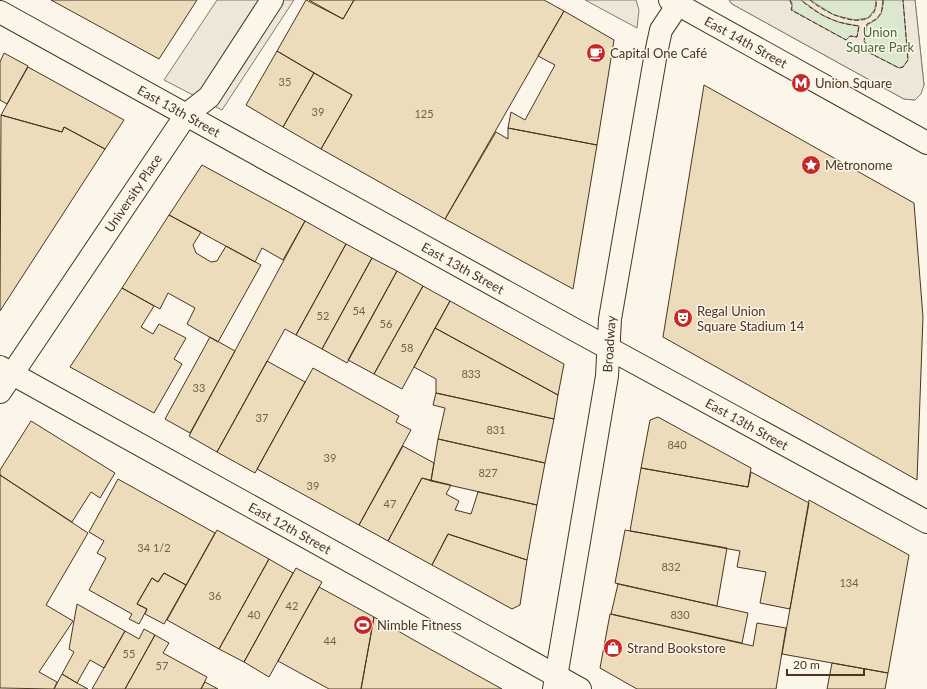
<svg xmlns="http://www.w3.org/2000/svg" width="927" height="689" font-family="Lato,sans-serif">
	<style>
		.green { fill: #dce7d0; stroke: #887966 }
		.parking { fill: #ede7d9; stroke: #887966 }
		.building { fill: #ecdcbc; stroke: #4a3520 }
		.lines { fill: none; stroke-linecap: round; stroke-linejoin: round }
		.minor-casing { stroke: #4a3520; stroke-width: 24 }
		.primary-casing { stroke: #4a3520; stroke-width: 24 }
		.minor { stroke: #fbf6e9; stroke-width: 22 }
		.primary { stroke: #fbf6e9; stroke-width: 22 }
		.fence { stroke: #4a3520; stroke-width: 1; stroke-dasharray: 5 2; stroke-linecap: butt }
		.labels { text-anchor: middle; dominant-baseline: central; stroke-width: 3; stroke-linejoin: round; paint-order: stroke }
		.number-label { font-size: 11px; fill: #725f47 }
		.park-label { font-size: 13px; fill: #436837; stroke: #fbf6e9 }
		.street-label { font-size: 13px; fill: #4a3520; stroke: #fbf6e9 }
		.poi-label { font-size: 13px; fill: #4a3520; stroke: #fbf6e9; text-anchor: start }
	</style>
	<rect width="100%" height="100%" fill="#fbf6e9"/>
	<path class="green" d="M729,0H915L924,85L915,100L904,99L732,4Z"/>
	<path class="parking" d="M217,0H294L222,110L164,80Z
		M585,0H636L639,10L637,28Z
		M729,0H790L792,3V10L846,40L850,36L857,37L859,26L838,22L822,15L801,0H810L834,15L855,20L868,18L875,9L876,0H883L881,14L877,19L867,25L864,41L868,46L866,51L899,68L903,67L908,60L903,0H915L924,85L921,94L915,100L904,99L732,4Z"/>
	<path class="building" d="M51,0H197L159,59Z
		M306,0L343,19L354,0H544L564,11L445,219L321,149L352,95L277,51Z
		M309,0H354L343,19Z
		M564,11L614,40L597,145L508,128L511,112L525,120L555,65L538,56Z
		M277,51L314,73L283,127L246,105Z
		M4,53L28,66L7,104L0,100V62Z
		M28,67L124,120L105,149L64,127L62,132L1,115Z
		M314,73L352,95L321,149L283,127Z
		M704,85L914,203L923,317L917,480L663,337Z
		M1,115L62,132L64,127L105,149L0,311Z
		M508,128L597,145L573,289L445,219L496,132L508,139Z
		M202,165L305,221L283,260L262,248L255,262L169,215Z
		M169,215L201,232L193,245L196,253L211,262L217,261L226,246L261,265L218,342L187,324L195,308L168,293L160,309L122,288Z
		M305,221L346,244L296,335L285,329L217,452L189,436Z
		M346,244L372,258L322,349L296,335Z
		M372,258L397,271L347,363L322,349Z
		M397,271L423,286L374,374L348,360Z
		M423,286L450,301L402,389L374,374Z
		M122,288L154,306L141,327L153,334L159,324L186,338L174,359L182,364L154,413L70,367Z
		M450,301L564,364L558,395L435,328Z
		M435,328L558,395L554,419L436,393V379L414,367Z
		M210,337L235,351L190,433L165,419Z
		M267,361L305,382L255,473L217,452Z
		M313,368L399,416L396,422L411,430L359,525L257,469Z
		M436,393L554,419L545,463L438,439L445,408L433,405Z
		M658,417L751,468L748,487L641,468L650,420Z
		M31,421L115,473L100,498L91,492L72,522L0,475V470Z
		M438,439L545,463L537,505L431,481Z
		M403,446L434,463L431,481L422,478L388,541L359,525Z
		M641,468L748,487L751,472L809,503L790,609L760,603L766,572L737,567L740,551L630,531Z
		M0,475L88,533L46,605L73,621L39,672L57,682L54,689L0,688Z
		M422,478L451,485L446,494L459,501L455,510L471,514L478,492L537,505L527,560L448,534L432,565L388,541Z
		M118,479L215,533L186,585L164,573L158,582L152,578L137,604L147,609L139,624L129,619L132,614L89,590L106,558L97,553L104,541L89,532Z
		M809,500L909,555L888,673L782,654Z
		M217,530L269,559L219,649L167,620Z
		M625,530L727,548L717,606L615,583Z
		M448,534L527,560L520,605L512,609L432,565Z
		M269,559L293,573L244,662L219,649Z
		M296,568L322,582L269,677L244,662Z
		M164,573L186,585L164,624L145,614L147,609L137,604L152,578L158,582Z
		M618,584L748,613L742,643L611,614Z
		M319,587L374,617L361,689H329L278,661Z
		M77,604L125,631L104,668L90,660L77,683L62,674L74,652L69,649Z
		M610,614L753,646L757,623L786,628L776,689H637L600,668Z
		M374,617L412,639L502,689H361Z
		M144,629L155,635L125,689H92L125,631L139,639Z
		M155,635L169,643L163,653L207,677L201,689H125Z
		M832,663L888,673L885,689H827Z
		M62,674L77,683L88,689H54Z
		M205,682L218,689H201Z"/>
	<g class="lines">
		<g class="minor-casing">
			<path id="minor" d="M670,0L927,143
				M0,12L577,331L927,522
				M0,367L580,689
				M0,392L186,115L209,97L272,0"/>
		</g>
		<g class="primary-casing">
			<path id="primary" d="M554,689L607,376L610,319L656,53L661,30L681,0"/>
		</g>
		<use href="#minor" class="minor"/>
		<use href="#primary" class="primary"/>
		<path class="fence" d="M790,0L792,6L791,10L846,40L850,36L857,37L859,26C837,24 818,15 801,0
			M810,0C822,11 862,32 874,12C876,8 877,4 876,0
			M883,0C884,13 878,19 867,24L864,41L868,46L866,51L899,68L903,67L908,60L903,0"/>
	</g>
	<defs>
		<g id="cafe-disc" transform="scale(1)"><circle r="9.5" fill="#c62828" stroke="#fbf6e9"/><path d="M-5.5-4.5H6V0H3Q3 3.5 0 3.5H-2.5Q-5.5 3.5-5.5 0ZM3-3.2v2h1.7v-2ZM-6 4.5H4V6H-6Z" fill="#fff"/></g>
		<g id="metro-disc" transform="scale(1)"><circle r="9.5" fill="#c62828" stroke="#fbf6e9"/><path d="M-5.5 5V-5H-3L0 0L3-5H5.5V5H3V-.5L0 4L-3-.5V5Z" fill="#fff"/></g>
		<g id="sight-disc" transform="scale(1)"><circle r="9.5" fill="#c62828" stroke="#fbf6e9"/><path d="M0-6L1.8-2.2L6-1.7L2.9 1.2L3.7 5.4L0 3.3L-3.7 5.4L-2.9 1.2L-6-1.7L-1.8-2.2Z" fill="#fff"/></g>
		<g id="theatre-disc" transform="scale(1)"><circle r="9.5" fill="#c62828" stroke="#fbf6e9"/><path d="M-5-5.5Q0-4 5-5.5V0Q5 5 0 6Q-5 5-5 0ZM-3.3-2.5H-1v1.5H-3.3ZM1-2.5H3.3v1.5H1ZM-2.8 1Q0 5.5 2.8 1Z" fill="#fff"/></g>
		<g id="stadium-disc" transform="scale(1)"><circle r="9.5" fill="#c62828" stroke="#fbf6e9"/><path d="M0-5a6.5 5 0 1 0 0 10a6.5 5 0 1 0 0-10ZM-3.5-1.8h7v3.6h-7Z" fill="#fff"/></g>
		<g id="shop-disc" transform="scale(1)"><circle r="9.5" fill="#c62828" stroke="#fbf6e9"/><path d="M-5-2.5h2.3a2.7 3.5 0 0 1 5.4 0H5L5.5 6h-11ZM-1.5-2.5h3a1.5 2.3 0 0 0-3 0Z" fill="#fff"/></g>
	</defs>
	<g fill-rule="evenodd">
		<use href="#cafe-disc" x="596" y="53"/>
		<use href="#metro-disc" x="801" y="83"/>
		<use href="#sight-disc" x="811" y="165"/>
		<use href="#theatre-disc" x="683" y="318"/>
		<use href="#stadium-disc" x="363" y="625"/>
		<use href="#shop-disc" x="613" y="648"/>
	</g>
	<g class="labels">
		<g class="number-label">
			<text x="285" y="81">35</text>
			<text x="318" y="111">39</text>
			<text x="424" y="113">125</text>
			<text x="359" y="310">54</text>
			<text x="323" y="315">52</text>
			<text x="386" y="323">56</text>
			<text x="407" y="347">58</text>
			<text x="471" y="373">833</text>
			<text x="199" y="387">33</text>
			<text x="262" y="417">37</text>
			<text x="496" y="429">831</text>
			<text x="677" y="444">840</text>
			<text x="330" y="457">39</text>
			<text x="488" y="472">827</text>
			<text x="313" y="485">39</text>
			<text x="390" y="503">47</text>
			<text x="154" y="547">34 1/2</text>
			<text x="671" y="566">832</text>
			<text x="849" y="582">134</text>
			<text x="215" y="595">36</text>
			<text x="292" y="605">42</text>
			<text x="254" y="614">40</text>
			<text x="680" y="614">830</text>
			<text x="330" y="640">44</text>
			<text x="129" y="653">55</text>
			<text x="162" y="665">57</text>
		</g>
		<g class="park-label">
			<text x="880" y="32">Union<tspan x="880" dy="15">Square Park</tspan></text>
		</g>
		<g class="street-label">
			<text transform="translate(746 42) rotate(29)">East 14th Street</text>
			<text transform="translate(179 111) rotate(29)">East 13th Street</text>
			<text transform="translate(133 193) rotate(-56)">University Place</text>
			<text transform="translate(463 268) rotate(29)">East 13th Street</text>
			<text transform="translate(609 344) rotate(-86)">Broadway</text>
			<text transform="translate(747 424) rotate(29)">East 13th Street</text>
			<text transform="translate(290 528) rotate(29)">East 12th Street</text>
		</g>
		<g class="poi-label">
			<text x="610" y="53">Capital One Café</text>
			<text x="815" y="83">Union Square</text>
			<text x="825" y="165">Metronome</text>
			<text x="697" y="311">Regal Union<tspan x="697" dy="15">Square Stadium 14</tspan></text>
			<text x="377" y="625">Nimble Fitness</text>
			<text x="627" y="648">Strand Bookstore</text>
		</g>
	</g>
	<path d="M787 669v6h77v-6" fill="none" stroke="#4a3520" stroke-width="2"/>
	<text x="793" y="669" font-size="12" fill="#4a3520" stroke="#fbf6e9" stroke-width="3" paint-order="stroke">20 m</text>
</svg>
